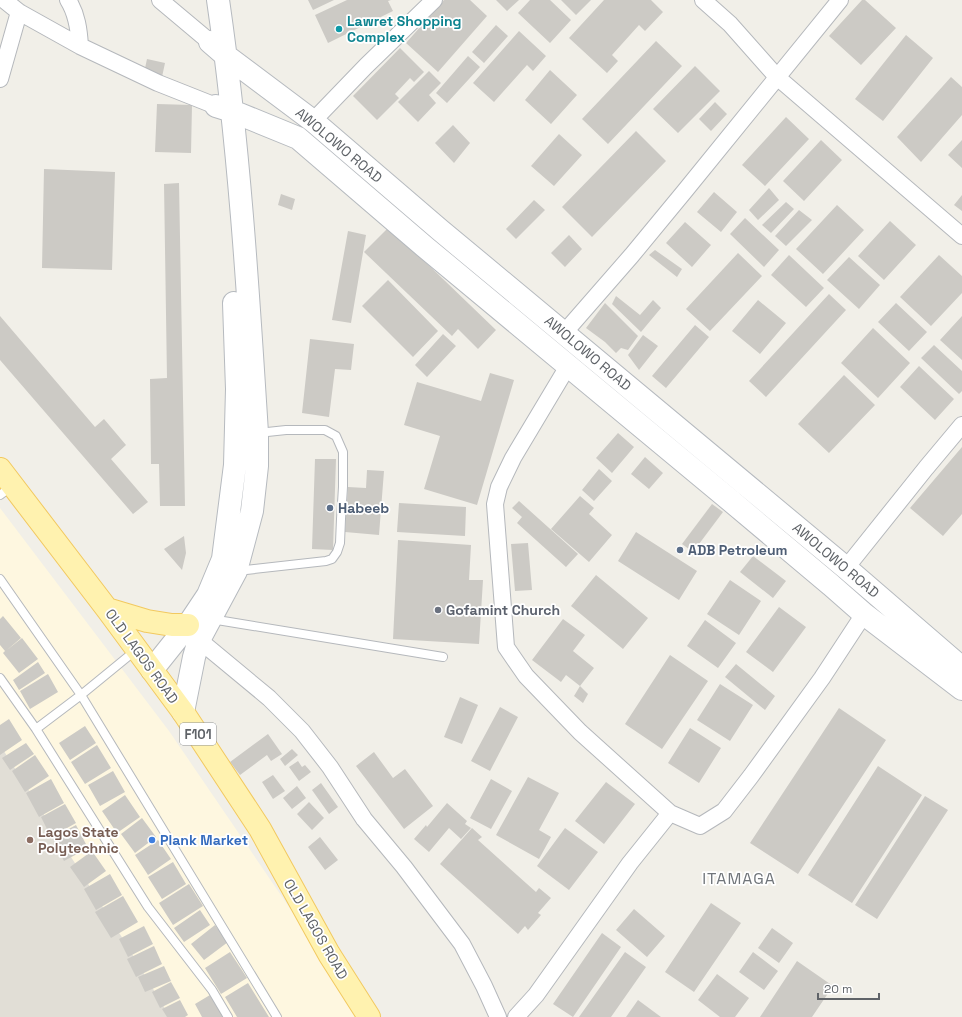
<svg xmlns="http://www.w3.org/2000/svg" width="962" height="1017" font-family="'Space Grotesk',sans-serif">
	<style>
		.commercial { fill: #fef7e0 }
		.education { fill: #e1ded6 }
		.building { fill: #cccac5 }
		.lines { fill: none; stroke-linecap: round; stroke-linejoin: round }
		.lane-casing { stroke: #b5b8bc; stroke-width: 10 }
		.street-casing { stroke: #b5b8bc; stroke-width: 18 }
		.secondary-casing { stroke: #b6babf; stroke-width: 24 }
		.primary-casing { stroke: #f2c960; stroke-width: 24 }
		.lane { stroke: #fff; stroke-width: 8 }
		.street { stroke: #fff; stroke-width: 16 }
		.secondary { stroke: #fff; stroke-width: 22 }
		.primary { stroke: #fff2af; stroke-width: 22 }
		.culture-dot { fill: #0f9aa8; stroke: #fff; stroke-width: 1.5 }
		.service-dot { fill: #5c6f8a; stroke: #fff; stroke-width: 1.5 }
		.worship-dot { fill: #6b7280; stroke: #fff; stroke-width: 1.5 }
		.education-dot { fill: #8d6e63; stroke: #fff; stroke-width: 1.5 }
		.shop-dot { fill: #3f7fe0; stroke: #fff; stroke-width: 1.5 }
		.labels { text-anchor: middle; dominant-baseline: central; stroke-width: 3.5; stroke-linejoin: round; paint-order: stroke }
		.shield { fill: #fff; stroke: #8f9295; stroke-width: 1 }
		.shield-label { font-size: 13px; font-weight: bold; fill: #5f6368 }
		.culture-label { font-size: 14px; font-weight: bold; fill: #0d838f; stroke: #fff; text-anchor: start }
		.street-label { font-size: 14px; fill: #5f6368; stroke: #fff }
		.service-label { font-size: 14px; font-weight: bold; fill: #4e5e75; stroke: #fff; text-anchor: start }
		.worship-label { font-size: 14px; font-weight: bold; fill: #5b616d; stroke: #fff; text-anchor: start }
		.education-label { font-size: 14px; font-weight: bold; fill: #785e54; stroke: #fff; text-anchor: start }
		.shop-label { font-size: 14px; font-weight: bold; fill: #366cbe; stroke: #fff; text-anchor: start }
		.quarter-label { font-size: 16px; letter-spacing: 1px; fill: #70757a; stroke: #fff }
	</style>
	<rect width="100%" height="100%" fill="#f1efe8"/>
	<path class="commercial" d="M0,508L169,731L364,1017H170L121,936L0,745Z"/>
	<path class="education" d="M0,745L121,936L170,1017H0Z"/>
	<path class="building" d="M308,0H334L313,10Z
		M347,0H391L388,1L393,11L328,43L315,15Z
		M444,0H470L487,16L438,72L406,43Z
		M496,0H519L507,11Z
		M530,0H550L571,20L550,43L518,13Z
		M561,0H591L576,15Z
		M604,0H651L663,12L645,31L639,25L612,55L618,61L607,73L569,38Z
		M862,0H865L896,28L861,65L829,36Z
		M496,25L508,36L484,63L472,52Z
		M519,31L546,56L533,71L527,65L494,102L473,83Z
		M906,35L933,58L883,121L855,99Z
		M656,41L682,66L608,144L582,119Z
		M400,48L424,72L414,82L410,78L395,94L399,98L377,120L353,96Z
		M468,56L480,67L447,103L436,93Z
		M147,59L165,63L162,77L144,73Z
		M695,66L720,91L678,133L653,109Z
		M550,70L577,95L551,124L525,100Z
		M429,71L441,83L429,95L436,103L418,122L398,102Z
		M951,77L962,87V115L921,162L897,137Z
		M715,102L727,114L711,131L699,119Z
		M157,104L192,105L191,153L155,152Z
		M786,117L809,139L765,186L742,165Z
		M453,125L470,143L454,163L435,143Z
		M636,131L666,161L592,237L562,207Z
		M559,134L582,155L554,186L531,166Z
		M821,140L842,160L804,201L783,181Z
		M962,140V168L948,155Z
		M44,169L115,172L112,270L42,268Z
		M179,183L185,506H160L159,464H151L150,379L167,378L164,184Z
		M769,188L779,200L758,220L749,210Z
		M714,192L737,212L721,232L697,212Z
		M281,194L295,199L292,210L278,205Z
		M962,195V211L954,205Z
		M534,200L545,210L516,239L506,229Z
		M786,202L794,209L771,233L762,225Z
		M837,205L864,230L823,274L796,249Z
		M799,210L812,220L786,246L775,236Z
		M745,218L779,250L764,267L730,234Z
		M890,221L916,245L884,280L858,256Z
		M685,222L711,245L692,267L666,243Z
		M389,227L496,330L478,349L458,329L452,336L364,252Z
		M348,231L366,235L351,323L332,320Z
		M569,235L582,249L565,267L551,253Z
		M655,250L682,269L677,277L649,255Z
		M738,253L762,276L710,331L686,309Z
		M789,255L824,288L806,307L771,275Z
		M939,255L962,276V293L931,326L900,297Z
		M849,257L880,285L859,309L827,280Z
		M388,280L438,331L413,357L362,306Z
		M829,294L846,310L766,397L749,381Z
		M616,296L640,315L653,300L661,308L641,332L612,304Z
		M758,300L786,323L760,354L732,331Z
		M605,303L638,336L628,350L621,348L616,353L605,342L586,328Z
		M896,303L927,332L909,351L878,322Z
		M0,316L95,427L104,419L126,445L111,459L148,502L133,514L0,360Z
		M962,316V360L940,340Z
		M695,325L709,337L666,388L652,376Z
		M873,328L910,363L878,398L841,363Z
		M443,334L456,346L427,377L415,365Z
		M643,335L658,346L639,370L628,355Z
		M310,339L354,344L351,370L335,369L329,417L302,413Z
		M934,345L962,371V391L959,394L921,358Z
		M919,366L954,399L935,420L900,387Z
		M490,373L514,380L477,505L424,489L440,436L404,425L417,382L481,401Z
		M844,375L875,405L829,453L798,424Z
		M618,433L634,447L612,473L596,458Z
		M962,447V514L943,536L910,508Z
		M645,457L663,473L649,489L631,474Z
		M315,459H336L333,550L312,549Z
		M599,469L612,481L594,501L582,490Z
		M367,470L384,471L379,535L345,532L348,487L366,488Z
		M580,496L594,508L589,514L612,535L589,562L551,529Z
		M519,501L578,554L566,567L517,523L522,517L512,508Z
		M399,503L466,507L465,536L397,532Z
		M712,504L723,512L693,552L682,544Z
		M636,532L697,571L679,600L618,561Z
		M184,536L186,553L182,570L164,549Z
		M398,540L471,545L469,580H483L479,644L393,639Z
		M528,543L532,590L515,591L511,544Z
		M753,556L786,581L773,598L740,572Z
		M596,575L648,618L623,649L571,606Z
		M730,580L761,601L739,635L707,614Z
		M779,607L806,627L773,672L746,652Z
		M3,616L21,638L7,650L22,638L38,659L19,673L3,653L5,651L0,645V619Z
		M563,619L585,635L573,651L594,668L580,686L566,675L561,682L532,660Z
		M705,620L736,643L718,668L687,646Z
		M670,655L708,681L662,749L625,724Z
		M38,662L45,673L19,690L13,680Z
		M736,664L775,696L765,710L725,677Z
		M48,674L58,692L30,709L20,691Z
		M720,684L753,705L730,741L697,720Z
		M580,686L588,694L583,703L574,696Z
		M460,697L478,705L462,744L444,737Z
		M500,707L518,717L490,771L471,761Z
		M839,708L886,740L798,874L750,843Z
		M9,719L22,740L0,755V725Z
		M85,726L96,743L70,760L59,743Z
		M690,728L721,748L699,783L668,763Z
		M268,734L282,754L271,761L267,755L240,775L230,762Z
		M26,743L34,754L10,770L2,758Z
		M97,745L111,768L85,784L71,762Z
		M292,749L298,755L285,766L280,759Z
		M374,752L393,778L405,769L433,806L404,829L356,766Z
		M35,755L49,776L25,792L12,771Z
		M298,761L302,767L305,765L311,772L299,781L289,767Z
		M878,766L922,795L852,903L808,875Z
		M113,771L125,792L100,806L88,785Z
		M273,775L285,791L273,799L262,782Z
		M528,777L559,793L539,830L551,837L539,859L496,835Z
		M51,779L64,803L39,817L26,793Z
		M491,779L512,791L491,829L470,818Z
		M606,782L635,804L604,844L575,821Z
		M321,783L338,807L329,814L312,790Z
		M297,786L306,798L292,809L283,798Z
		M125,795L140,817L117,833L102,811Z
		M925,796L948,810L877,919L855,905Z
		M309,802L324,818L312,830L297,814Z
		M447,803L467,821L465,824L471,828L461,839L449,828L429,852L414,839L426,825L427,827Z
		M65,804L76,823L51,837L41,817Z
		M142,818L156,837L135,853L121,834Z
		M76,825L88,848L64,861L52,838Z
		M472,828L482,837L478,840L536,892L539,888L551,898L538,913L541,915L528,930L525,926L518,934L440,864Z
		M565,828L598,852L569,890L537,866Z
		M320,837L338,860L325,870L308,847Z
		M158,840L171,859L148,875L135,855Z
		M92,851L106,871L84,887L70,867Z
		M173,862L186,884L162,899L148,877Z
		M110,874L122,895L96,910L84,889Z
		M189,884L203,906L173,925L159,903Z
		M123,896L138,922L111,938L95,912Z
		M711,903L741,923L694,992L665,972Z
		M634,909L665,936L647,957L616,930Z
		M200,910L210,925L184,942L174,928Z
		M215,925L228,942L204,960L191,944Z
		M144,926L153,944L128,957L119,939Z
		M772,928L793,943L779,963L758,948Z
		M602,933L621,947L573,1017L553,1004Z
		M154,946L162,964L136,977L127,959Z
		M230,952L247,978L221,994L205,968Z
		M625,952L646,967L611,1017H579Z
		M753,952L778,971L764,990L739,972Z
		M797,961L833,986L812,1017H760Z
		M164,966L171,981L145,992L138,977Z
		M717,974L749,998L735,1017H720L698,1000Z
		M171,982L180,998L160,1008L152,992Z
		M248,983L269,1017H237L225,997Z
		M210,995L223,1017H202L195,1004Z
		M180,1000L188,1015L185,1017H167L162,1009Z
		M638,1000L661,1017H626Z"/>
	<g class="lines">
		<g class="lane-casing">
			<path id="lane" d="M0,495L12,486
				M237,571L326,561L332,559L337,552L340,543L341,519L343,487V452L336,436L325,430H286L258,433
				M0,579L81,695L277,1017
				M211,619L443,657
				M0,678L36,729L148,907L212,990L228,1017
				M36,729L81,695L136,650"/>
		</g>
		<g class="street-casing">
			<path id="street" d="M4,0L19,12L80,46L158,83L216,106
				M68,0C77,14 79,30 80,46
				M160,0L210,42
				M703,0L730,24L777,77L962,236
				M0,79L19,12
				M313,121L366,66L434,0
				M564,333L632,255L684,192L840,0
				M568,366L513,458L499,487L495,504L506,647L526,676L580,732L670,813L700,826L724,811L751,776L822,678L864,614
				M846,568L926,468L962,425
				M199,640L269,698L302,731L330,767L364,819L404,867L462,944L484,986L498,1017
				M516,1017L536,995L630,863L670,813"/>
		</g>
		<g class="secondary-casing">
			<path id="secondary" d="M210,42L225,55L313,121L440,230L846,568L962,668
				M216,106L232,111L298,138L425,247L731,501L831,585L864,614L962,689
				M152,670L188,625L208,595L223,559L235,465L237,389L234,303
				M183,712L194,657L199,640L236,571L252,511L257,466V433C248,289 239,144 218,0"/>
		</g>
		<g class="primary-casing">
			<path id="primary" d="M0,469L107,609L183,712L260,829L329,954L369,1017
				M107,609L147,621L172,625H188"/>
		</g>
		<use href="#lane" class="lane"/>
		<use href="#street" class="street"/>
		<use href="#secondary" class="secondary"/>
		<use href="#primary" class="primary"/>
	</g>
	<circle class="culture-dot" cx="339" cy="29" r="4"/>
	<g class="service-dot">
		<circle cx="330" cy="508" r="4"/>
		<circle cx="680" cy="550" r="4"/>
	</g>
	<circle class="worship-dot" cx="438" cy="610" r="4"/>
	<circle class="education-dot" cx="30" cy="840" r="4"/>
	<circle class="shop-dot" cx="152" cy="840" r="4"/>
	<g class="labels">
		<rect class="shield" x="180" y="723" width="36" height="22" rx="3"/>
		<g class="shield-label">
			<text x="198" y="734">F101</text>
		</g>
		<g class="culture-label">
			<text x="347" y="21">Lawret Shopping<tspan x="347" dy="16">Complex</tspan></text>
		</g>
		<g class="street-label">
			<text transform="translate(339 145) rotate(40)">AWOLOWO ROAD</text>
			<text transform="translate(588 353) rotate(40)">AWOLOWO ROAD</text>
			<text transform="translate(836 560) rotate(40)">AWOLOWO ROAD</text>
			<text transform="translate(142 656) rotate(54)">OLD LAGOS ROAD</text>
			<text transform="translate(316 929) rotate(60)">OLD LAGOS ROAD</text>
		</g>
		<g class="service-label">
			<text x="338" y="508">Habeeb</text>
			<text x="688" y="550">ADB Petroleum</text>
		</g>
		<g class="worship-label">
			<text x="446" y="610">Gofamint Church</text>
		</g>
		<g class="education-label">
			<text x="38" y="832">Lagos State<tspan x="38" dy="16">Polytechnic</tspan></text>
		</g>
		<g class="shop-label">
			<text x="160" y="840">Plank Market</text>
		</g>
		<g class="quarter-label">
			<text x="739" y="878">ITAMAGA</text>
		</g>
	</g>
	<path d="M818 993v6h61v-6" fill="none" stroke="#5f6368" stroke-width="2"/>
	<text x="824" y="993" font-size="12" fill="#5f6368" stroke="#ffffff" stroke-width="3" paint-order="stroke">20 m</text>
</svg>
